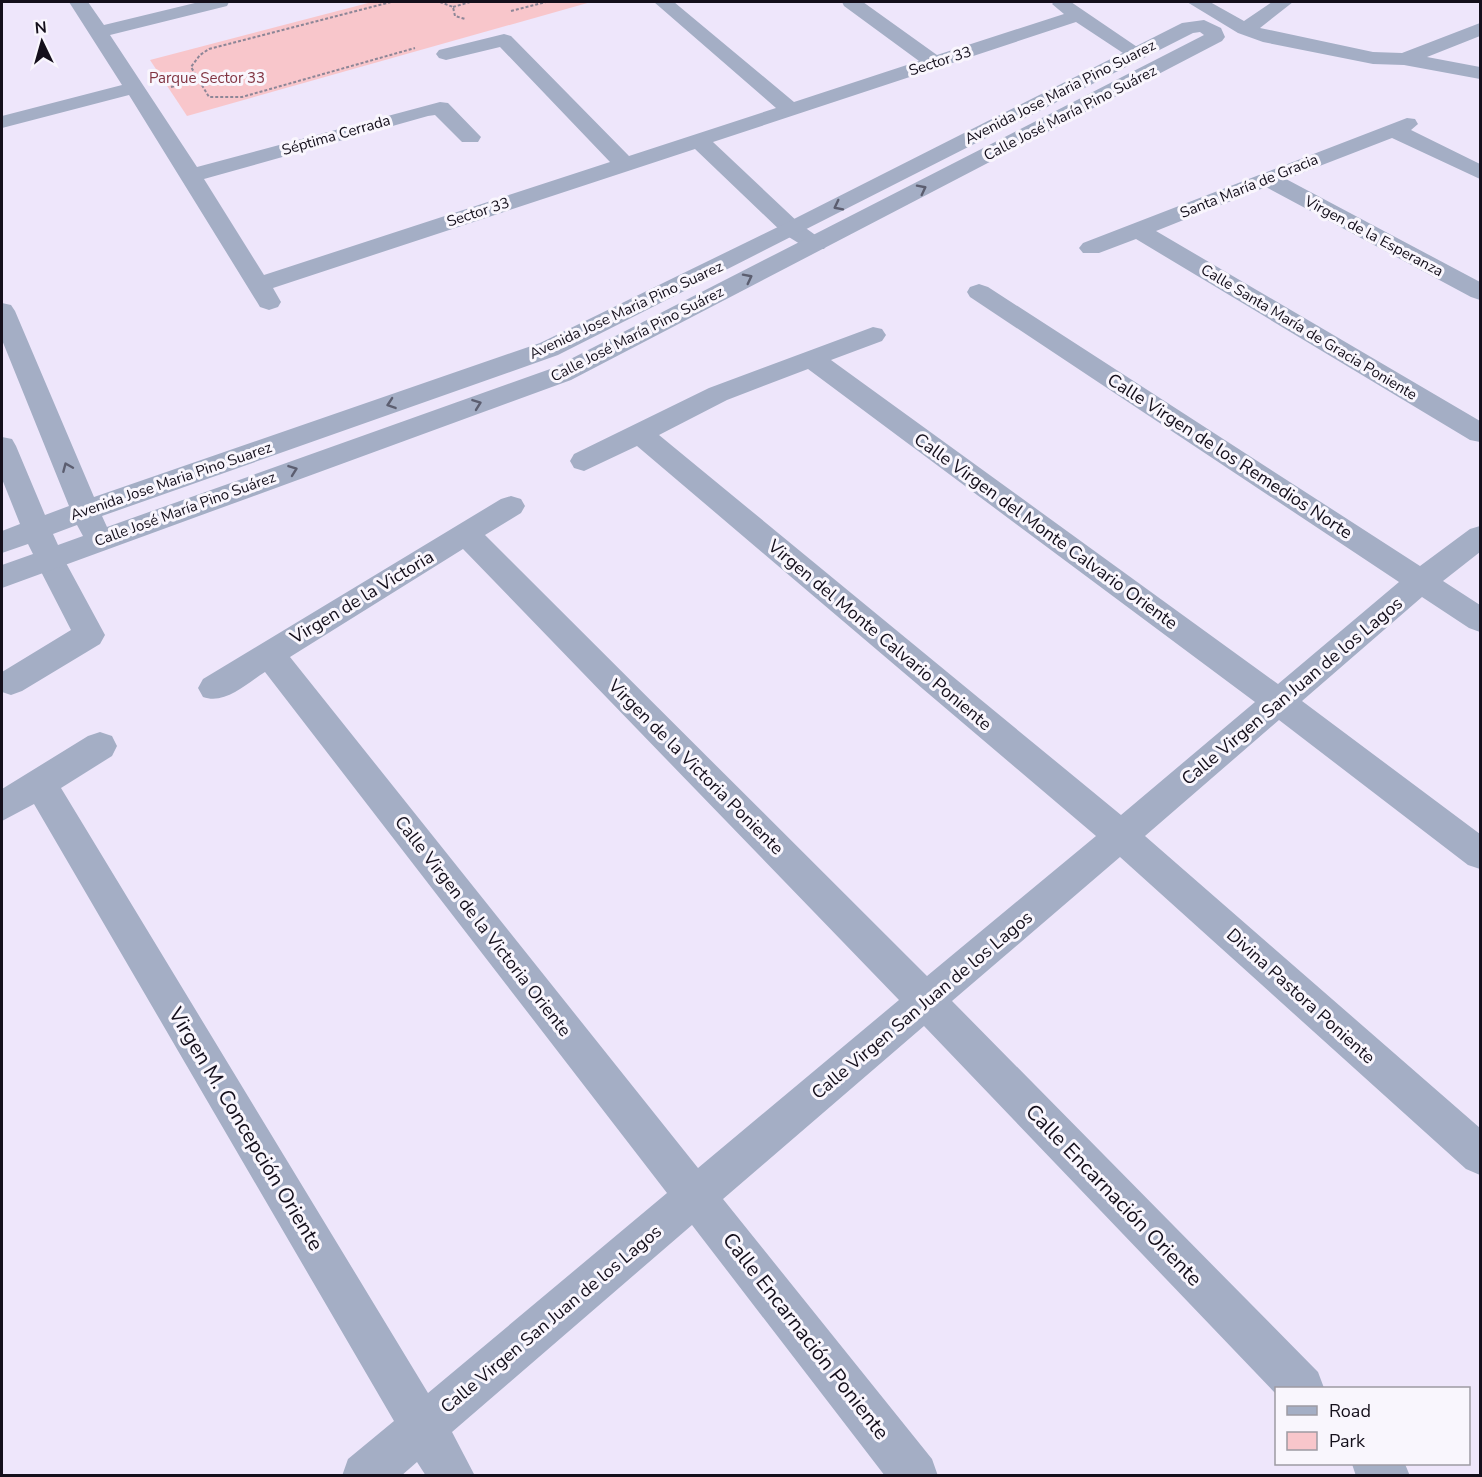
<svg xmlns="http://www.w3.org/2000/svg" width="1482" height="1477" font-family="'Nunito Sans',sans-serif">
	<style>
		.green { fill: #f8c6cb }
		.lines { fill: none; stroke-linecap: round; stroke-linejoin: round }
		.path { stroke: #8d8697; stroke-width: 2; stroke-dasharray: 3 2; stroke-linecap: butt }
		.minor { fill: #a4aec5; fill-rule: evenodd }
		.tertiary { fill: #a4aec5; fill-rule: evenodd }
		.oneway { stroke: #5c5e70 }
		.labels { text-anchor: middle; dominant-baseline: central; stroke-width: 6; stroke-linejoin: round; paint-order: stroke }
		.far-street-label { font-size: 15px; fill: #140f1b; stroke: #f9f6fd }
		.far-park-label { font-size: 15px; fill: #813341; stroke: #f9f6fd }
		.street-label { font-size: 18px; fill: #140f1b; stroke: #f9f6fd }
		.near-street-label { font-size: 21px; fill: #140f1b; stroke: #f9f6fd }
	</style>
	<rect width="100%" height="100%" fill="#eee6fb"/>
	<path class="green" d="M372,2H591L187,116L150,60Z"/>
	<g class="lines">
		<path class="path" d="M391,2L209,49L200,55L191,67L209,97H242L415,48
			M440,2L453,7L455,16L465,19
			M453,7L470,2
			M511,11L546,2
			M171,87L199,80"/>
		<path class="minor" d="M69,2H88L104,25L199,2H229L227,6L110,35L197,167L440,102L448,103L481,137L478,142H462L435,115L428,116L204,179L264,275L610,162L500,47L446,60L439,58L436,54L439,50L504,34L511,36L629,156L776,108L654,2H674L794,102L919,61L844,6L842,2H863L937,55L1064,14L1052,4L1054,2H1071L1146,53L1143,57H1129L1076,22L713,142L800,224L828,244L824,249H808L784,234L695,149L273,288L281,302L278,307L269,310L260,307L257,302L129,95L2,128V116L122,85Z
			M1187,2H1210L1244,21L1272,2H1293L1260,28L1373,52L1402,53L1480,23V36L1427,57L1480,67V79L1404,65L1373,64L1263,42L1238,33Z
			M1407,118L1415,119L1418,124L1411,130L1480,164V179L1392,138L1286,179L1480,282V300L1471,297L1266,187L1156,231L1480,421V442L1470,440L1136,239L1099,253H1083L1079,248L1083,243Z
			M979,284L988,287L1420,566L1470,529L1480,526V552L1443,581L1480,605V632L1469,628L1422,597L1302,701L1480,834V869L1468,865L1279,720L1145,836L1480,1128V1175L1466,1169L1120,857L952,1001L1318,1372L1324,1388H1276V1394L924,1026L723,1199L932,1459L938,1476H885L692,1225L452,1432L475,1476H426L417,1462L401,1476H342L348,1459L394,1421L34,804L2,821V789L88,736L100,732L112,736L117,746L112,756L61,788L428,1393L667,1193L265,672C246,684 225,705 203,697L198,688L203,679L501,499L511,496L521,499L525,506L521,513L485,535L927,976L1096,836L637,446L584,471L574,468L570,461L574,454L709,388L873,327L882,329L886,335L882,341L831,360L1278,684L1399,582L970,297L967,292L970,287ZM808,369L1255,702L1121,815L659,435L727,400ZM463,549L899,1000L698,1168L290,657Z
			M49,547L59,550L105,635L100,644L22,691L11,695L2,692V672L71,630L34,558L39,550Z
			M1352,1464H1405L1410,1476H1356Z"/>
		<path class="tertiary" d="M1204,20L1221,28L1225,37L1222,41L571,380L2,588V565L33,554L28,544L2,553V531L20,524L2,479V437L12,439L16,446L45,515L69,506L2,340V303L11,305L15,311L94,497L540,343L784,224L1182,23ZM1200,32L1204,35L553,368L107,527L102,516L558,355L1193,33ZM77,525L83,536L58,545L53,534Z"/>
	</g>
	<defs><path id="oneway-chevron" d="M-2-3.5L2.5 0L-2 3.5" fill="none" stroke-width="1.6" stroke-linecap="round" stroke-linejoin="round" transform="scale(1.5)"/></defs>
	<g class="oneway">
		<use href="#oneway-chevron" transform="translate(922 189) rotate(-27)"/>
		<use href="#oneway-chevron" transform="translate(838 206) rotate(153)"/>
		<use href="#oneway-chevron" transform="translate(748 278) rotate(-27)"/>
		<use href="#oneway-chevron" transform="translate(391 404) rotate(161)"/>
		<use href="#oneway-chevron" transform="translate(477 404) rotate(-20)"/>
		<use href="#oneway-chevron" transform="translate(67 467) rotate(-113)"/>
		<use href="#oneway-chevron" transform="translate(293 470) rotate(-20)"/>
	</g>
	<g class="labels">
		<g class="far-street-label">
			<text transform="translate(940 61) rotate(-18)">Sector 33</text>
			<text transform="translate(1060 92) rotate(-27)">Avenida Jose Maria Pino Suarez</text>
			<text transform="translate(1070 113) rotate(-27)">Calle José María Pino Suárez</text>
			<text transform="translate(336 135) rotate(-16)">Séptima Cerrada</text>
			<text transform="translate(1249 186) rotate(-22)">Santa María de Gracia</text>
			<text transform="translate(478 212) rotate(-18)">Sector 33</text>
			<text transform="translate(1374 236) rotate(28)">Virgen de la Esperanza</text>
			<text transform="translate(626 310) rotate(-25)">Avenida Jose Maria Pino Suarez</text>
			<text transform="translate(1309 332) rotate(31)">Calle Santa María de Gracia Poniente</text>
			<text transform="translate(637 334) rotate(-27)">Calle José María Pino Suárez</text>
			<text transform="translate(171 481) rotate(-19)">Avenida Jose Maria Pino Suarez</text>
			<text transform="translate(185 509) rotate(-20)">Calle José María Pino Suárez</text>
		</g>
		<g class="far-park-label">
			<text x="207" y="78">Parque Sector 33</text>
		</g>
		<g class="street-label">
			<text transform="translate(1230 456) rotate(33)">Calle Virgen de los Remedios Norte</text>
			<text transform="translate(1046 531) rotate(36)">Calle Virgen del Monte Calvario Oriente</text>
			<text transform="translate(362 597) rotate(-31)">Virgen de la Victoria</text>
			<text transform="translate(880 635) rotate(40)">Virgen del Monte Calvario Poniente</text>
			<text transform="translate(1292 691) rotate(-40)">Calle Virgen San Juan de los Lagos</text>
			<text transform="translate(696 767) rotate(45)">Virgen de la Victoria Poniente</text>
			<text transform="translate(483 926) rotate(52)">Calle Virgen de la Victoria Oriente</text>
			<text transform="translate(1301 996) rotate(42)">Divina Pastora Poniente</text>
			<text transform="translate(922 1005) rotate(-40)">Calle Virgen San Juan de los Lagos</text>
			<text transform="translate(551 1319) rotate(-40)">Calle Virgen San Juan de los Lagos</text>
		</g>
		<g class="near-street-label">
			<text transform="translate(246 1129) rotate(59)">Virgen M. Concepción Oriente</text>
			<text transform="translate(1114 1195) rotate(46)">Calle Encarnación Oriente</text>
			<text transform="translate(806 1336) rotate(52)">Calle Encarnación Poniente</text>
		</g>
	</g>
	<rect width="1482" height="1477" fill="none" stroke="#140f1b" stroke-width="6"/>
	<rect x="1275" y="1387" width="195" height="78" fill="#f9f6fd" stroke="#9d9aa3" stroke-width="1.5"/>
	<rect x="1287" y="1406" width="30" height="9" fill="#a4aec5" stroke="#9d9aa3" stroke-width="1.5"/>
	<text x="1329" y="1417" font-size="18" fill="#140f1b">Road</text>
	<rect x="1287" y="1432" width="30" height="18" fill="#f8c6cb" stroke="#9d9aa3" stroke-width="1.5"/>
	<text x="1329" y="1447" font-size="18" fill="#140f1b">Park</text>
	<g transform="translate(42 42) rotate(355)" stroke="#f9f6fd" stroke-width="4.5" paint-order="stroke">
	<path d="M0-4.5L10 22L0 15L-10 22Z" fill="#140f1b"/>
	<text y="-9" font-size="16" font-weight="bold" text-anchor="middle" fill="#140f1b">N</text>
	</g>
</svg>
